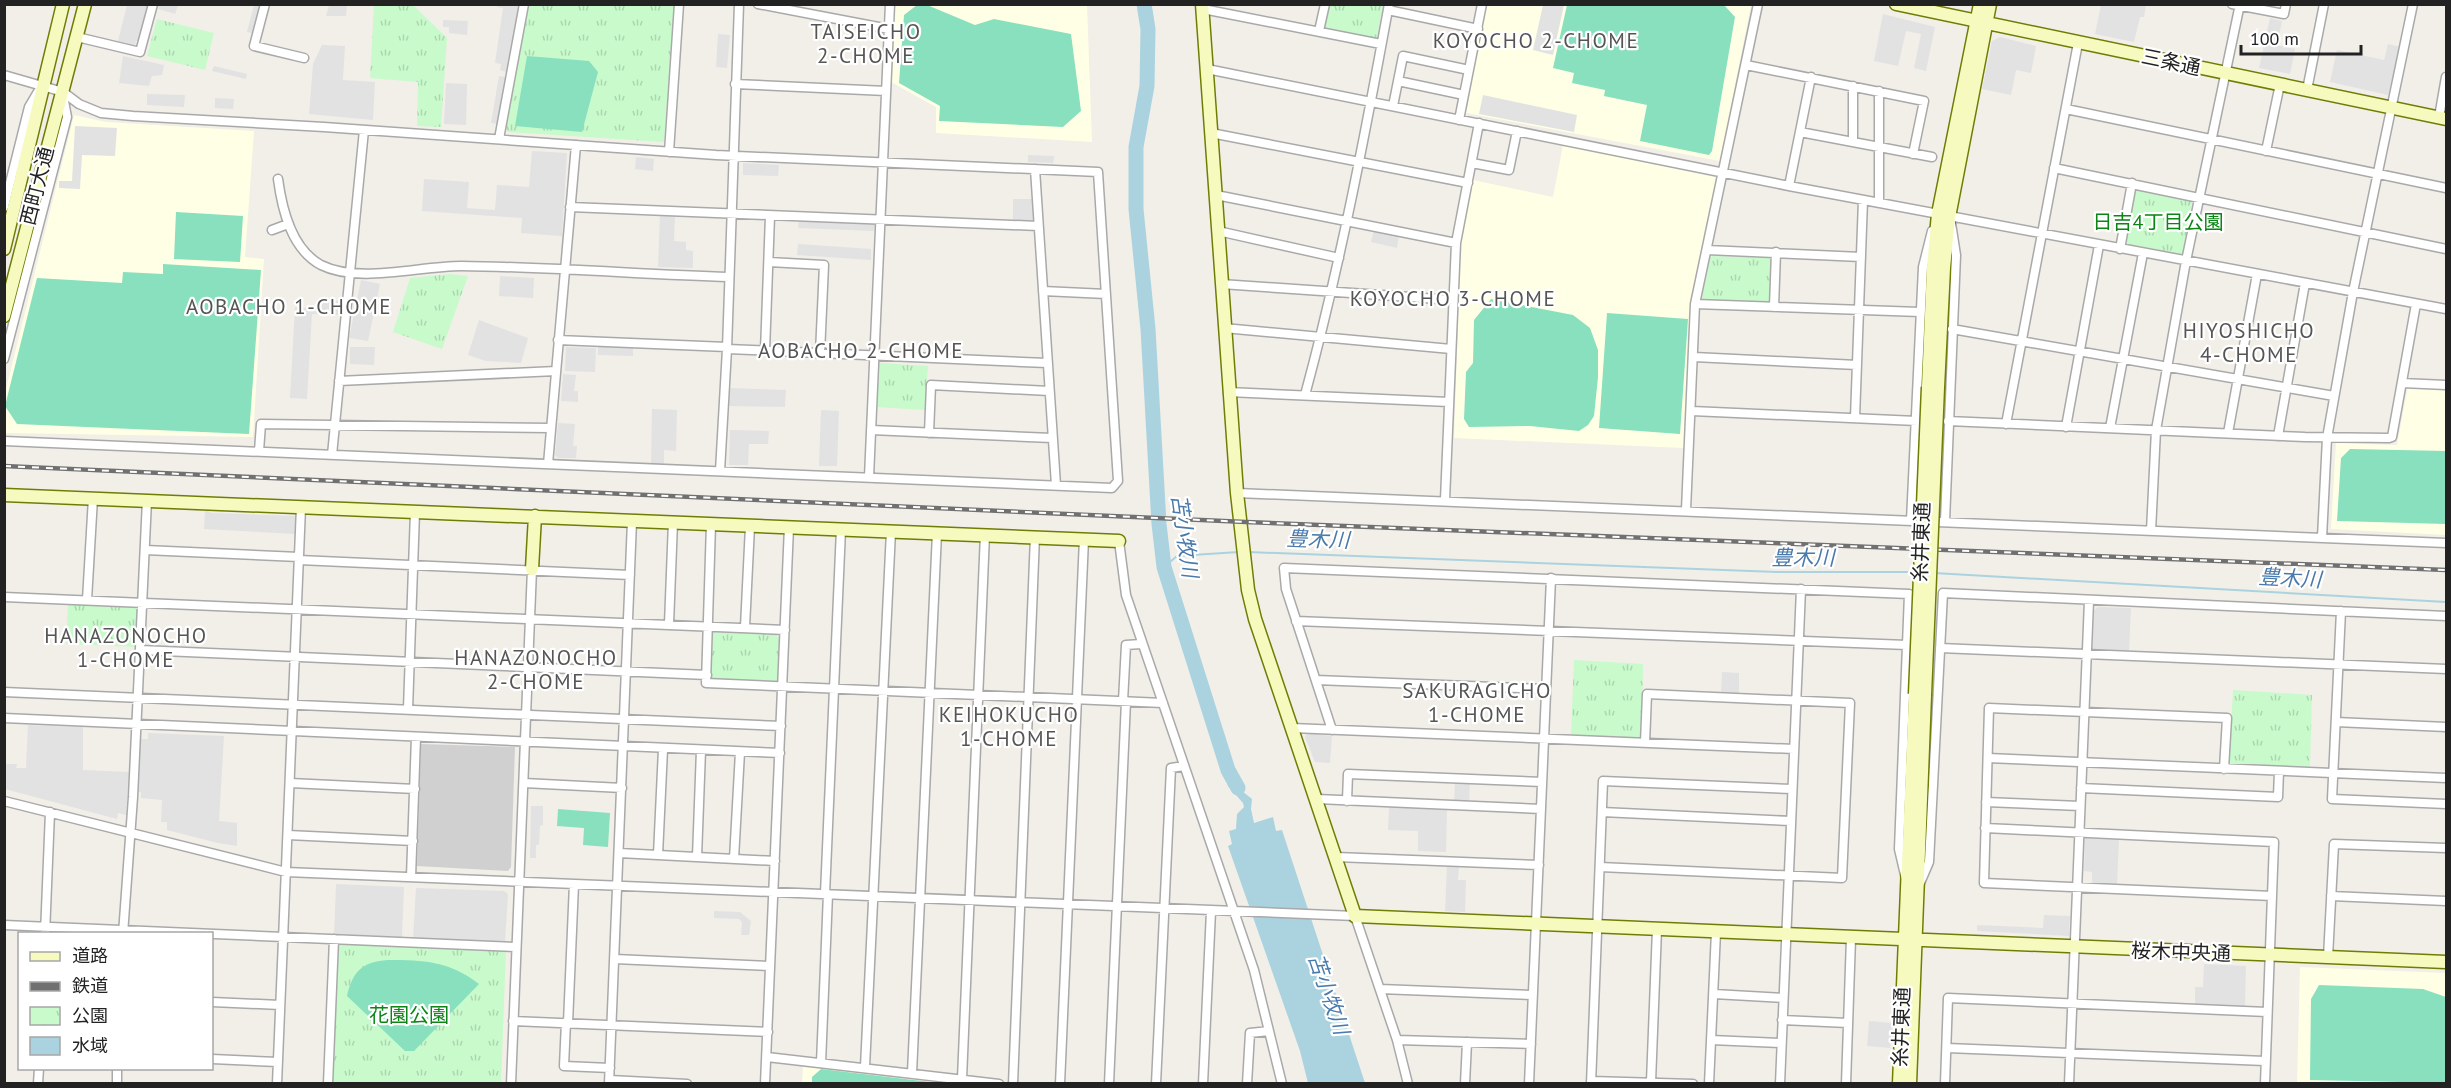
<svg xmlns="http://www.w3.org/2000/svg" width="2451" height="1088" font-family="'PT Sans','Noto Sans JP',sans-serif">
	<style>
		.education { fill: #ffffe5 }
		.religious { fill: #d0d0d0 }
		.park { fill: url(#park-tufts) }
		.pitch { fill: #88e0be }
		.parking { fill: #e2e2e2 }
		.water { fill: #aad3df }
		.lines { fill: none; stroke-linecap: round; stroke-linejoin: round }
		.stream { stroke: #aad3df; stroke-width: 2 }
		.river { stroke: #aad3df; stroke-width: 15 }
		.street-casing { stroke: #a9a9a9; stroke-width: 11 }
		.secondary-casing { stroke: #707d05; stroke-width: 15 }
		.street { stroke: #fff; stroke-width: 8 }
		.secondary { stroke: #f7fabf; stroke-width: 12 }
		.rail-casing { stroke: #707070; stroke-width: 4.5 }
		.rail { stroke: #fff; stroke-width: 2; stroke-dasharray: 7; stroke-linecap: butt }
		.secondary-bridge-casing { stroke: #707d05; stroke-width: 15; stroke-linecap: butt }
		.secondary-bridge { stroke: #f7fabf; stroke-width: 12 }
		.labels { text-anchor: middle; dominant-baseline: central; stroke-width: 4.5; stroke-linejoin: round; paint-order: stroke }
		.street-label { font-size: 20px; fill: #222; stroke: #fff }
		.park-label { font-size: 20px; fill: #0c8416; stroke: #fff }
		.neighbourhood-label { font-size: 21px; letter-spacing: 1.5px; fill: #555; stroke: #fff }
		.water-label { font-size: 21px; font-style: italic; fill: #4a7aab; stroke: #fff }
	</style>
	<defs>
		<pattern id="park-tufts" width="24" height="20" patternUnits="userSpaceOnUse" patternTransform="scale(1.5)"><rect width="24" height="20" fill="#c8facc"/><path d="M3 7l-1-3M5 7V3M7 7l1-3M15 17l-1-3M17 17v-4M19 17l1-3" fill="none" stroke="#acd6af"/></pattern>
	</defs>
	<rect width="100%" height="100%" fill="#f2efe9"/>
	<path class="education" d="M894,5H1087L1092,142L936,133V107L891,82Z
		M1487,5H1751L1720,161L1466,113Z
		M74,115L106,122L254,131L245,257L264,259L253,437L5,433V393Z
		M1563,145L1719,178L1690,319L1684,448L1454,438L1461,241L1473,180L1553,197Z
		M2408,386L2446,388V535L2331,529L2336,443L2397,445Z
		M2300,967L2446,973V1083L2297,1084Z
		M803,1065L969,1084H802Z"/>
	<path class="religious" d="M421,744L515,747L511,867L508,871L417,866Z"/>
	<path class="park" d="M374,5H413L447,38L441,127L417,126L418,82L370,78Z
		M529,5H674L664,142L508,132L506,128Z
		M1328,5H1383L1377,37L1374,39L1323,28Z
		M157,19L214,33L205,70L147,56Z
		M2135,188L2191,200L2192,202L2182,256L2123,244Z
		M1713,256L1773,258L1772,302L1704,301L1702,297L1710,258Z
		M450,274L468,276L442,349L393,332L410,278Z
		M879,363L928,366L925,410L877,407Z
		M68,605L135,606L138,610L136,647L66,644Z
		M712,632L775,634L779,638L778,679L775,683L711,680Z
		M1574,660L1643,664L1642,736L1639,739L1571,735Z
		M2233,690L2312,695L2310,767L2232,765L2229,762Z
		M338,944L506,950L501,1083L332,1084Z"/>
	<path class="pitch" d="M917,5H927L975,25L994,19L1071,34L1081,111L1063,127L939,121L940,106L899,83L904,15Z
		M1567,5H1724L1735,17L1712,151L1709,155L1640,141L1647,105L1604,96L1605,90L1572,83L1574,73L1553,68Z
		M527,56L589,61L598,72L582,132L515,126Z
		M176,212L243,216L240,262L174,259Z
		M163,264L261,270L249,434L17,424L5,406L37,278L122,283L123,272L163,274Z
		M1491,299L1573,315L1590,328L1598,350V377L1594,416L1588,425L1579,431L1530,426L1469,427L1464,419L1466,372L1473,363L1474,320Z
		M1607,313L1688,319L1680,434L1599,428Z
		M2350,449L2446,451V524L2337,521L2341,458Z
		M558,809L610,813L608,847L583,845L584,828L557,826Z
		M388,960C424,960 449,961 479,984L414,1051H405L347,996C353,970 363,962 388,960Z
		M2319,985L2423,989L2446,997V1083L2310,1080L2311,999Z
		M821,1069L939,1083H812V1077Z"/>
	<path class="parking" d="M127,5H148L139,41H136L135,45L118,41Z
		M159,5H178L175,14L158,9Z
		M254,5H260L252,33L247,32Z
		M329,5H347L346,16H326Z
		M497,5H519L506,72L500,70L501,64L495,63L503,8L497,7Z
		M1543,5H1564L1553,55L1533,50Z
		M2101,5H2146L2144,17H2140L2134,42L2095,34Z
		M1883,14L1935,27L1926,71L1914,68L1921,34L1906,31L1898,66L1874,61Z
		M2270,18L2282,21L2277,45L2295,49L2290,74L2259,68Z
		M443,20L468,21L467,35L449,33V27H443Z
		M718,34L730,35L727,68L716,67Z
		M2000,37L2036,46L2031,73L2016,70L2011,95L1982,89L1992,41Z
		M2388,44L2400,47L2388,95L2330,82L2337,50L2384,60Z
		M322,45L345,46L343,80L375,82L373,120L309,114L313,64Z
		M123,56L164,65L162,75L152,76L149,86L119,83Z
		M214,66L247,74L246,79L212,71Z
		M499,76L506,77L497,124L491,123Z
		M446,83L467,84L466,125L444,124Z
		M147,94L185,95L184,107L147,105Z
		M1483,95L1577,115L1574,132L1479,114Z
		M215,98L234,99L233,109L215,108Z
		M75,126L117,128L115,156L82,155L80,189L59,188V181H72Z
		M532,151L567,153L562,236L521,233L522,218L422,211L424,179L469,182L467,208L495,210L497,185L529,187Z
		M1028,155L1054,156L1053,163L1028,162Z
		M636,157L654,159L653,171L635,169Z
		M743,163L779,165L778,176L743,175Z
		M1013,199H1033V222H1013Z
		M660,215H675L674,241L686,242V250L693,251V268L658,267Z
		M799,219L875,223L874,231L798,228Z
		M1374,230L1399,236L1397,248L1371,242Z
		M798,244L871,249V260L797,255Z
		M500,276L534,278L533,298L499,296Z
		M361,280L380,284L368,341L349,338Z
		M321,300L341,301L340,315L312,314L307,399L290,398L295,307L320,309Z
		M479,320L528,338L521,363L486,361L468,355Z
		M598,346L633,348V356L598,355Z
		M350,347H375L374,365L350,364Z
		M566,347L596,348L595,372L565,371Z
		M563,374L576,375L574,391H578V402L561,401Z
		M729,388L786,390L785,407L729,406Z
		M652,409L677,410L676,451L664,450V464H651Z
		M821,410L839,411L837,466H819Z
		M558,423L575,424L573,446H577L576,458H558L555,455Z
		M730,430L769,431L768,444H749L748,465H729Z
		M205,510L212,513L295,516V534L204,529Z
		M2098,607L2131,608L2129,651L2092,649L2094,610Z
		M1722,672L1739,673V694L1721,693Z
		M28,725L83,727V770L129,772L126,815L118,813L117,819L5,789V764H17L16,768H26Z
		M148,733L224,736L219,821L237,823V846L218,843L167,830V822H161L162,800L141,798V792H137L141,739H148Z
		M1307,733L1332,736L1330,763L1315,762L1305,737Z
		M1455,782H1470L1469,803L1454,802Z
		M531,806H543V825L540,826L539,845H536V858H530Z
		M1389,807L1447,808L1446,852L1418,851V831L1388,830Z
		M2085,837L2119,839L2117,884L2092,883V872L2084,871Z
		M1447,866H1459L1458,880H1466L1465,912L1445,911Z
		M336,884L404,887L402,937L334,934Z
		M416,888L504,891L508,894L505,942L413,938Z
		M714,911L740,912L751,921L749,935H741L742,922L739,919L714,918Z
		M2044,915L2070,916L2069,936L1977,931V925L2043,928Z
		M2204,964L2246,966L2245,1006L2195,1004V987H2203Z
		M1869,1021L1892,1023L1890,1048L1867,1046Z"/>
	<path class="water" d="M1224,770L1230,771L1242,791L1252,799L1251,809L1254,823L1273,817L1276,831L1282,830L1365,1083H1308L1300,1051L1228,846L1232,844L1229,831L1236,829L1237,814L1244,807L1243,803L1228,786Z"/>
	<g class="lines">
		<path class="stream" d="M1248,552L1777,572H1916
			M1164,567L1177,556L1239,552
			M1934,573L2446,602"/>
		<path class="river" d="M1144,4L1148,29L1147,86L1136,147V209L1148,329L1159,524L1164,567L1228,770L1238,788"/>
		<g class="street-casing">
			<path id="street" d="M265,4L254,46L304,58
				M758,4L889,29
				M2232,4L2284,14L2286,4
				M1203,9L1381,44
				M1388,10L1478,29
				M1319,31L1325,4
				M77,37L140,52L153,4
				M1746,65L1924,101L1913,154
				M1207,69L1789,186L2446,309
				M4,75L63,92L79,104L101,113L133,116L324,127L716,155L1098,172L1118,481L1112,488L4,441
				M1398,81L1464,95
				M735,84L886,91
				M1853,86V142
				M2307,90L2324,4
				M1879,91V203
				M1393,106L1403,56L1469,70
				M2066,109L2446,188
				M2439,117L2446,77
				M1459,120L1482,4
				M1800,132L1932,157
				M1211,133L1468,183
				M499,139L524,4
				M2266,151L2280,84
				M669,152L679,4
				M1472,163L1509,170L1517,131
				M2054,168L2446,249
				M1035,169L1056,485
				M278,179C282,209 291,249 321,265C359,284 419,266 461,266C550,267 640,274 729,277
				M1789,186L1811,77
				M1216,195L1456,243
				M4,207L29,107L39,90
				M570,207L1038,226
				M272,230L288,224
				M1218,231L1339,258
				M2120,249L2132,183
				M1707,250L1861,257
				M769,262L824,265L820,353
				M1221,284L1453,300
				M1043,291L1106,294
				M1695,304L1920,312
				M1774,307L1776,252
				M1224,328L1451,349
				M1952,329L2334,396
				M558,340L727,347
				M727,349L1047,363
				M765,351L770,216
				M1694,357L1857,365
				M4,359L67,117L63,96
				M339,381L556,371
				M2402,383L2446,385
				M1228,392L1449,402
				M1305,395C1340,266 1365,135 1389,4
				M1692,411L1917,421
				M1855,418L1863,200
				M1948,421L2305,437L2389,438L2392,437L2416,304
				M2006,424L2078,43
				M2066,427L2099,245
				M2110,428L2143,253
				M871,430L1052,438
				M929,433L931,385L1049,391
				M2228,433L2257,274
				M2278,436L2305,283
				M259,451L261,424L550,428
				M332,455L364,130
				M548,464L576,145
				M720,471L727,349L739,4
				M869,477L890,4
				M1237,493L2446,543
				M1445,500L1456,243L1479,123
				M1686,510L1695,304L1758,4
				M1911,521L1923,267L1932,231
				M1945,521L1956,255L1951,223
				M711,524L706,683L1163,703
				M2151,531L2156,430L2186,261L2240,4
				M2322,538L2327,438L2353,292L2413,4
				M1119,541L1126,595L1254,970L1282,1084
				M145,550L299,557
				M299,560L630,575
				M4,597L785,630
				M87,600L93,498
				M2341,611L2332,799L2446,804
				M1296,621L1907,645
				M669,624L673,522
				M745,627L750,526
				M1940,648L2446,669
				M140,650L707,675
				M1316,680L1546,689
				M4,692L781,726
				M1123,701L1126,645L1141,644
				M408,709L415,512
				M4,718L780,753
				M2336,722L2446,727
				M1292,728L1794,749
				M1332,730L1286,589L1284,568L1909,594L1899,849L1906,879
				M1988,758L2446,778
				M2224,769L2227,718L1989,708L1984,883L2272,896
				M290,783L415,789
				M524,783L622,788
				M2081,788L2278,797L2279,771
				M1317,799L1541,809
				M4,801L286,872L1355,916L1397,1040L1408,1084
				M1347,801L1348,774L1542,782
				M1986,802L2080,806
				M1602,812L1791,821
				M1985,828L2274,842L2265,1084
				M288,835L413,841
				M619,853L775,861
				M658,855L663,749
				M697,857L701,750
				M1336,857L1539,865
				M734,859L740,752
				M1600,867L1842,878L1850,703L1647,694L1645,743
				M411,877L416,737
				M1920,883L1929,862L1943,593L2446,616
				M825,894L841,529
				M2331,896L2446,901
				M4,925L516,947
				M45,934L50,812
				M123,934L133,797L147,500
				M2328,957L2334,844L2446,848
				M615,959L770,966
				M1380,989L1532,995
				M1714,994L1783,998
				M212,1002L280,1005
				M1782,1020L1848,1023
				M513,1021L768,1032
				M566,1022L564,1066L610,1068
				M568,1023L574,884
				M1397,1040L1531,1044
				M1711,1040L1781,1043
				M1947,1048L2265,1061
				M767,1057L999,1084
				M212,1059L278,1062
				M821,1063L828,894
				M865,1067L891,531
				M912,1073L937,533
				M962,1079L985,534
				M610,1080L687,1084
				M1591,1081L1693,1084
				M1651,1082L1657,929
				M38,1084L39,1068
				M117,1084V1068
				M277,1084L301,507
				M328,1084L334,939
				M511,1084L532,569
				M609,1084L632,521
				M765,1084L789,527
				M1013,1084L1035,536
				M1060,1084L1084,539
				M1109,1084L1126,701
				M1156,1084L1171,768L1184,766
				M1203,1084L1211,911
				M1247,1084L1250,1033L1269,1031
				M1465,1084L1467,1042
				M1529,1084L1551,578
				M1591,1084L1603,781L1792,789
				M1709,1084L1716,932
				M1780,1084L1801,589
				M1846,1084L1851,938
				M1945,1084L1948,998L2267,1012
				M2069,1084L2089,601"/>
		</g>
		<g class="secondary-casing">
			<path id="secondary" d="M1202,4L1237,493L1248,590L1255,619L1355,916L2446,962
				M1896,4L2446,119
				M4,249L63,4
				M4,316L85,4
				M1928,387L1933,267L1938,214L1980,4
				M1938,387L1944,268L1949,217L1990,4
				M4,495L1119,541
				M532,569L535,516
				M1899,1084L1915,694
				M1910,1084L1925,695"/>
		</g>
		<use href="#street" class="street"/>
		<use href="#secondary" class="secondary"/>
		<g class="rail-casing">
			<path id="rail" d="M4,466L1246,522L2446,570"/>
		</g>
		<use href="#rail" class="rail"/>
		<g class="secondary-bridge-casing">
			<path id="secondary-bridge" d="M1915,694L1928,387
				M1925,695L1938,387"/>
		</g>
		<use href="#secondary-bridge" class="secondary-bridge"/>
	</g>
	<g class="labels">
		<g class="street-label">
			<text transform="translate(2171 62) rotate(12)">三条通</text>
			<text transform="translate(37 186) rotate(-76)">西町大通</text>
			<text transform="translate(1921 542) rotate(-88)">糸井東通</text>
			<text transform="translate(2181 952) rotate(2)">桜木中央通</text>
			<text transform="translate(1901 1027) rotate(-88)">糸井東通</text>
		</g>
		<g class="park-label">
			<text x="2158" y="222">日吉4丁目公園</text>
			<text x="409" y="1015">花園公園</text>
		</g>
		<g class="neighbourhood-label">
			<text x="866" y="31">TAISEICHO<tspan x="866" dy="24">2-CHOME</tspan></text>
			<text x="1536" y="40">KOYOCHO 2-CHOME</text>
			<text x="1453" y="298">KOYOCHO 3-CHOME</text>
			<text x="289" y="306">AOBACHO 1-CHOME</text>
			<text x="2249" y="330">HIYOSHICHO<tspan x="2249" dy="24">4-CHOME</tspan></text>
			<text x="861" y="350">AOBACHO 2-CHOME</text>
			<text x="126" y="635">HANAZONOCHO<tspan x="126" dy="24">1-CHOME</tspan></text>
			<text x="536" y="657">HANAZONOCHO<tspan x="536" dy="24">2-CHOME</tspan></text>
			<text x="1477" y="690">SAKURAGICHO<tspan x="1477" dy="24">1-CHOME</tspan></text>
			<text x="1009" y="714">KEIHOKUCHO<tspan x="1009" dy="24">1-CHOME</tspan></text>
		</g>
		<g class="water-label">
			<text transform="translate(1185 536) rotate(82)">苫小牧川</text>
			<text transform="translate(1318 539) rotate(2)">豊木川</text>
			<text x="1803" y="557">豊木川</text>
			<text transform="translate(2290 578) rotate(3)">豊木川</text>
			<text transform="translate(1329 994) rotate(71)">苫小牧川</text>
		</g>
	</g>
	<rect width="2451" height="1088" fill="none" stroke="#222222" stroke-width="12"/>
	<rect x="18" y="932" width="195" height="138" fill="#ffffff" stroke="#a7a7a7" stroke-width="1.5"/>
	<rect x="30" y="952" width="30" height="9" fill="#f7fabf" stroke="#a7a7a7" stroke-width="1.5"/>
	<text x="72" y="962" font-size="18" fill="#222222">道路</text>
	<rect x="30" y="982" width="30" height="9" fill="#707070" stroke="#a7a7a7" stroke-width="1.5"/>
	<text x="72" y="992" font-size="18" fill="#222222">鉄道</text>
	<rect x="30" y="1007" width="30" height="18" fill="url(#park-tufts)" stroke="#a7a7a7" stroke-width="1.5"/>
	<text x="72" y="1022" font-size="18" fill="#222222">公園</text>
	<rect x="30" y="1037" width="30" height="18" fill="#aad3df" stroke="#a7a7a7" stroke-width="1.5"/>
	<text x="72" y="1052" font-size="18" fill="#222222">水域</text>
	<path d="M2241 45v9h120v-9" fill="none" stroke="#222222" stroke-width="3"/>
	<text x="2250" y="45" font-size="18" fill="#222222" stroke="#ffffff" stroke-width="4.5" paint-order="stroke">100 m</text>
</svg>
